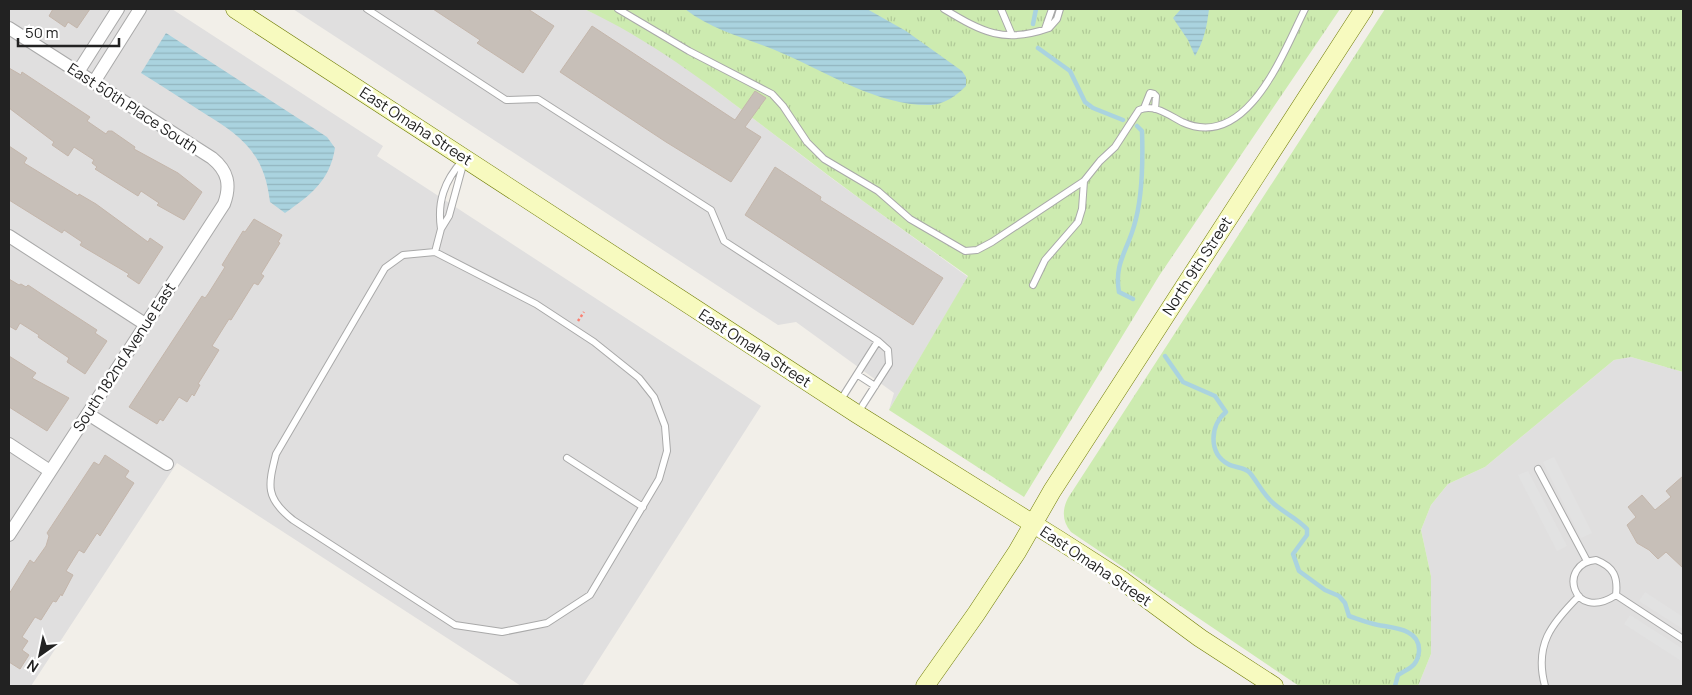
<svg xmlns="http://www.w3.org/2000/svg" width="1692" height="695" font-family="Manrope,sans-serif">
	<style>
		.residential { fill: #e0dfdf }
		.grass { fill: url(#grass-tufts) }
		.parking { fill: #e2e2e2 }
		.water { fill: url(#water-rules) }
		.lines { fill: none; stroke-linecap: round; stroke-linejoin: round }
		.stream { stroke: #aad3df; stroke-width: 4.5 }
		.building { fill: #c7bfb8; stroke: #c4b6ab }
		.lane-casing { stroke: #a9a9a9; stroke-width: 8 }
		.street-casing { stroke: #a9a9a9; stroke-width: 14 }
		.secondary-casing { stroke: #707d05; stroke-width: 19 }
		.path { stroke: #fa8072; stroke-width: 2.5; stroke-dasharray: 2.5 2.5; stroke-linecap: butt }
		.lane { stroke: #fff; stroke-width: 6 }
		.street { stroke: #fff; stroke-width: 12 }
		.secondary { stroke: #f7fabf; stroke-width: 18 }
		.labels { text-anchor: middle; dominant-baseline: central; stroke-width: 5; stroke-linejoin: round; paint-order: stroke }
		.street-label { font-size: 15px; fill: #222; stroke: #fff }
	</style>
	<defs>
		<pattern id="grass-tufts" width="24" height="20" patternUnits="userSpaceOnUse" patternTransform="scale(1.25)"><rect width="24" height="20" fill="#cdebb0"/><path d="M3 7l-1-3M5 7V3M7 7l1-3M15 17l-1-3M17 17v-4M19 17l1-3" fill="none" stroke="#b0c997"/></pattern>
		<pattern id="water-rules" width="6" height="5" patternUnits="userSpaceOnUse" patternTransform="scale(1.25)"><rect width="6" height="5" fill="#aad3df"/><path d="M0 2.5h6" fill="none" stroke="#92b5bf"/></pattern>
	</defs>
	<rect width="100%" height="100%" fill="#f2efe9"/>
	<path class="residential" d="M9,9H172L383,146L377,156L761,406L582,686H521L177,463L31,686H9Z
		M293,9H584L616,23L672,57L834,180L968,277L889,410L894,393L796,322L778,325Z
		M1631,357L1683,372V686H1418L1431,654V576L1421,530L1431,505L1448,484L1485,467L1614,360Z"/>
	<path class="grass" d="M584,9H1340L1159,276L1024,497L889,410L968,276C909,234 849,192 791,147C724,97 660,44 584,9Z
		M1385,9H1683V372L1631,357L1614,360L1485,467L1448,484L1431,505L1421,530L1431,576V654L1418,686H1299L1071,532C1062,521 1062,510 1068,498Z"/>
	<path class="parking" d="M1554,457L1592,533L1581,538L1543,462Z
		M1528,471L1567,546L1557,551L1518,475Z
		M1645,592L1683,617V629L1639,601Z
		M1630,615L1683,649V662L1624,624Z"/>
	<path class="water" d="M685,9H867L906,31L962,71L966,77V86C957,95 944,105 930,105C879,106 830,74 784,54C751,39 714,32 685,9Z
		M1181,9H1209C1207,26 1204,41 1195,56L1188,40L1173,18Z
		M166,33L327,137L335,148C330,180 311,195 285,213L270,202C264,151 241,136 199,110C180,98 161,85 141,73Z"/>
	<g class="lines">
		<path class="stream" d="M1033,24L1036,9
			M1038,48L1070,71L1085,102L1093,108L1123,120
			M1133,299L1119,292C1114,264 1127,251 1134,226C1143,197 1143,161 1142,131L1137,126
			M1165,356L1183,382L1215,396L1226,412C1210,425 1208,453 1228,464C1235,468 1245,467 1250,473C1258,483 1263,494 1273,503C1284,513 1297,518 1307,529V535L1293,554L1299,571L1325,590L1339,596L1345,603L1349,616C1358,619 1368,623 1378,625C1394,628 1420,629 1419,651C1418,666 1409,668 1398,675L1395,686"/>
	</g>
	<path class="building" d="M53,9H90L77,28L68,22L65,27L49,16Z
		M433,9H528L554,26L523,73L477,43L480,40Z
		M592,26L735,120L755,91L766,98L745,127L761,137L731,182L666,142L560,72Z
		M9,68L21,75L22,72L90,117L87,121L106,134L108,131H112L135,147L134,149L178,173L202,192L184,220L157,205L159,203L141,191L138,196L95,169L97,167L92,163L94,160L74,147L68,156L52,145L54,142L9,108Z
		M9,146L27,158L24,163L78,196L79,194L96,204L148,242L150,238L163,247L139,284L127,276L129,274L124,271L80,245L82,242L64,230L62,233L9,200Z
		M775,167L821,197L820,200L943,278L913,325L745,215Z
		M254,219L282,235L278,242L280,243L261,274L264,276L258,285L254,283L231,320L229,319L212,346L219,350L198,384L200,385L194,396L192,394L187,402L179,397L163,421L160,419L157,424L129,407L202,296L205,298L208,294L225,267L222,265L243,231L245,232Z
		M9,279L19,285L21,284L26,287L28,285L40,293L97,330L95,333L107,341L85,374L67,362L69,358L38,337L39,335L20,323L16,330L9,326Z
		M9,356L36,373L32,378L69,398L47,431L9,407Z
		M105,455L129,471L125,477L134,483L100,536L97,533L84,553L79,550L66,571L73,575L62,596L61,594L56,602L53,601L41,620L35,617L22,637L28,641L22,650L29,655L20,669L9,662V594L30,560L34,563L46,546L49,536L47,533L94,462L99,465Z
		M1683,476V568L1666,552L1658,559L1649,550L1637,543L1627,525L1636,517L1628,507L1642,495L1655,510L1671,497L1666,491Z"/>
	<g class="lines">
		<g class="lane-casing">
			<path id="lane" d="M367,9L506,100L538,99L711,210L724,241L878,341L888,350L889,364L857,414
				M618,9L689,51L772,94L783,106L807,142L824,159L878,191L910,219L965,251L977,250L992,242L1084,181L1100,161L1115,147L1139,110C1154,103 1170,116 1182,122C1247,152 1283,53 1305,9
				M944,9C982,32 1004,44 1049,28L1057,19L1060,9
				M1001,9L1012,35
				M1045,29L1052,9
				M1144,108L1150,93L1154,94L1156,96L1155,109
				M441,229C437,202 444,181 463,160
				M435,252L536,304L594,342L639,378L654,397L665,426L667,451L659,479L590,595L547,623L502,632L455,625L293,520C265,498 268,486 276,454L385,268L403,255Z
				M435,252L441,229L449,216L464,161
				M1033,285L1045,260L1078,222L1082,209L1084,181
				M858,375L875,386
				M840,401L878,341
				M567,458L643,507
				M1538,469L1587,561
				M1596,560C1614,567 1618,577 1616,595C1572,624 1557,563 1596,560Z
				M1616,595L1683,639
				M1545,686C1534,645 1551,624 1579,596"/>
		</g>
		<g class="street-casing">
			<path id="street" d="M9,28L212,158C228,171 231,185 224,204L9,535
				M78,72L118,9
				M94,82L140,9
				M9,236L145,324
				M88,414L167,464
				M9,444L50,471"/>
		</g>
		<g class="secondary-casing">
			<path id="secondary" d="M235,9L857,414L1059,540L1120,579L1200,638L1274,686
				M925,686L976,614L1017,552L1052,491L1364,9"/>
		</g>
		<path class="path" d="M578,321L584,312"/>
		<use href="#lane" class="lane"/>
		<use href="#street" class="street"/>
		<use href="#secondary" class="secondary"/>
	</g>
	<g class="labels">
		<g class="street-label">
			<text transform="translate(133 108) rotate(33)">East 50th Place South</text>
			<text transform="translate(416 126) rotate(33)">East Omaha Street</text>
			<text transform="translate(1197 266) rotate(-57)">North 9th Street</text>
			<text transform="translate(755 348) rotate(33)">East Omaha Street</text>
			<text transform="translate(124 357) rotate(-57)">South 182nd Avenue East</text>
			<text transform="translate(1096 566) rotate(34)">East Omaha Street</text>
		</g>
	</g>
	<rect width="1692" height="695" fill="none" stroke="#222222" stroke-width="20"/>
	<g transform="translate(40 655) rotate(213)" stroke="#ffffff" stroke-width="4" paint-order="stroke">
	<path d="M0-4L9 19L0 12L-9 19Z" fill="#222222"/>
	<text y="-8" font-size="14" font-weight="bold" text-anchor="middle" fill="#222222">N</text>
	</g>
	<path d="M18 38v8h101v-8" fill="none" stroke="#222222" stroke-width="2.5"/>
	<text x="25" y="38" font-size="15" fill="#222222" stroke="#ffffff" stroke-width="4" paint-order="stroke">50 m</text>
</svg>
